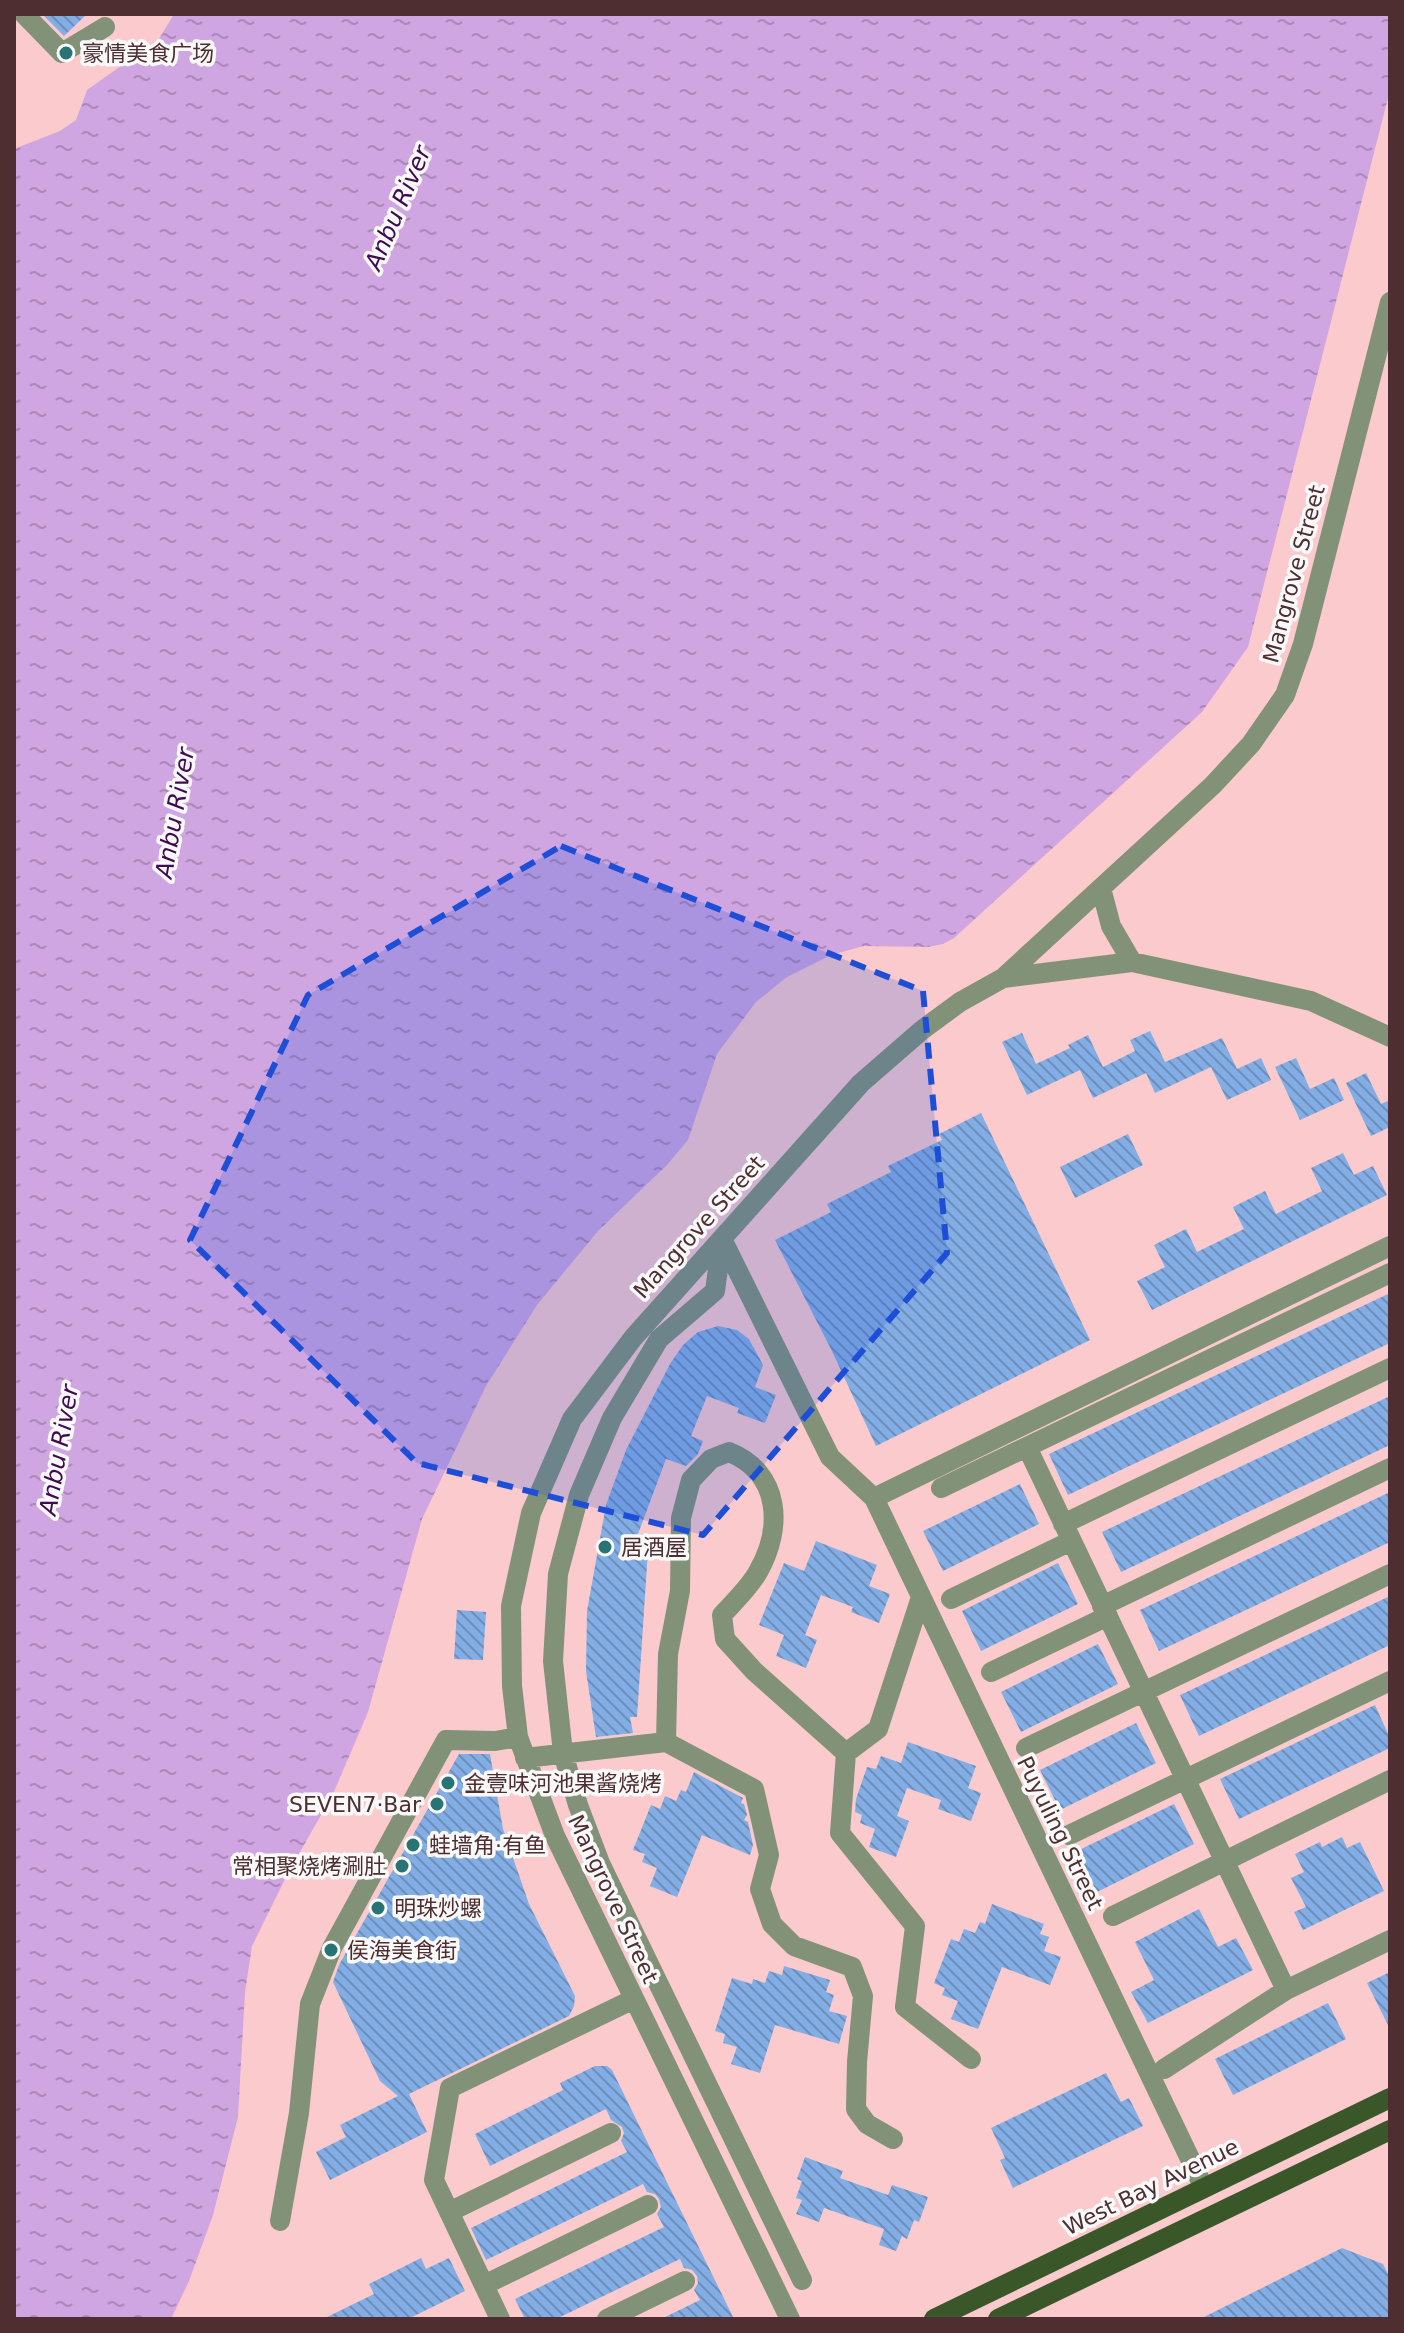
<svg xmlns="http://www.w3.org/2000/svg" width="1404" height="2333" font-family="'DejaVu Sans','Noto Sans SC',sans-serif">
	<style>
		.water { fill: url(#water-ripples) }
		.building { fill: url(#building-back-hatch) }
		.lines { fill: none; stroke-linecap: round; stroke-linejoin: round }
		.minor { stroke: #819278; stroke-width: 20 }
		.major { stroke: #3a5729; stroke-width: 20 }
		.marked { fill: #1d4ed8; fill-opacity: 0.2; stroke: #1d4ed8; stroke-width: 6; stroke-dasharray: 16 10; stroke-linejoin: round }
		.poi-dot { fill: #287373; stroke: #f9f9f9; stroke-width: 3 }
		.labels { text-anchor: middle; dominant-baseline: central; stroke-width: 7; stroke-linejoin: round; paint-order: stroke }
		.poi-label { font-size: 22px; fill: #4e2e30; stroke: #f9f9f9; text-anchor: start }
		.street-label { font-size: 22px; fill: #4e2e30; stroke: #f9f9f9 }
		.water-label { font-size: 24px; font-style: italic; fill: #3f0a51; stroke: #f9f9f9 }
	</style>
	<defs>
		<pattern id="water-ripples" width="26" height="14" patternUnits="userSpaceOnUse" patternTransform="scale(2)"><rect width="26" height="14" fill="#cfa6e1"/><path d="M2 4q2-2 4 0t4 0M15 11q2-2 4 0t4 0" fill="none" stroke="#aa88b7"/></pattern>
		<pattern id="building-back-hatch" width="6" height="6" patternUnits="userSpaceOnUse" patternTransform="scale(2)"><rect width="6" height="6" fill="#82aee5"/><path d="M-1 5l2 2M0 0l6 6M5-1l2 2" fill="none" stroke="#6d8eba"/></pattern>
	</defs>
	<rect width="100%" height="100%" fill="#fbcacc"/>
	<path class="water" d="M174,14H1390V90L1248,647L1202,712L954,938L943,944L928,947L864,946L831,955L787,977L756,1002L717,1054L688,1140L667,1165L598,1231L537,1305L486,1386L422,1519L368,1712L333,1794L288,1873L252,1946L245,1992L238,2117L213,2215L189,2281L171,2319H14V149L60,131L76,120L87,90L159,39Z"/>
	<path class="building" d="M42,14H87L64,36Z
		M1150,1031L1165,1062L1222,1038L1237,1069L1261,1058L1271,1080L1227,1100L1211,1067L1155,1093L1146,1073L1093,1098L1080,1070L1027,1095L1002,1042L1022,1033L1036,1064L1070,1048L1068,1045L1088,1035L1103,1067L1135,1051L1130,1040Z
		M1296,1058L1310,1089L1334,1078L1344,1100L1300,1120L1275,1067Z
		M1366,1073L1381,1104L1390,1100V1127L1371,1136L1346,1083Z
		M981,1113L1090,1340L876,1446L831,1349L775,1240L831,1212L827,1204L891,1172L888,1166L942,1140L939,1134Z
		M1128,1134L1143,1165L1075,1198L1060,1167Z
		M1343,1153L1354,1175L1373,1166L1387,1195L1152,1310L1137,1281L1165,1267L1154,1245L1186,1229L1197,1252L1244,1229L1233,1207L1265,1191L1276,1214L1322,1191L1311,1168Z
		M1390,1293V1343L1068,1495L1049,1454Z
		M718,1326L737,1330L749,1339L763,1365L755,1387L776,1395L765,1423L737,1413L739,1408L707,1396L691,1436L703,1441L698,1454L686,1466L666,1459L638,1534L649,1535L637,1717H630L633,1733L596,1737L586,1671L587,1611L606,1505L626,1450L670,1364L683,1345L698,1332Z
		M1390,1396V1445L1121,1572L1102,1532Z
		M1020,1484L1039,1524L943,1571L923,1531Z
		M1390,1492V1542L1159,1651L1140,1610Z
		M816,1541L877,1565L869,1586L890,1594L879,1623L851,1612L853,1607L821,1595L805,1635L817,1640L806,1668L776,1656L784,1635L759,1625L784,1563L804,1571Z
		M1058,1563L1078,1604L981,1651L962,1611Z
		M1390,1596V1645L1199,1736L1180,1695Z
		M457,1610L486,1612L483,1660L454,1659Z
		M1098,1644L1118,1684L1021,1732L1001,1692Z
		M1375,1705L1390,1738V1748L1239,1819L1220,1779Z
		M1136,1723L1156,1763L1060,1810L1040,1770Z
		M908,1742L976,1766L968,1788L981,1793L971,1821L938,1809L941,1800L907,1788L897,1816L909,1821L896,1857L869,1847L875,1829L860,1823L862,1815L855,1812L856,1799L867,1767L876,1769L881,1756L901,1763Z
		M459,1754H490L503,1829L529,1904L575,1996L574,2006L569,2016L409,2094L427,2132L330,2180L316,2152L346,2137L340,2125L398,2096L380,2081L333,1982L339,1965Z
		M694,1772L743,1798L741,1803L744,1804L747,1815L744,1820L748,1822L753,1845L750,1855L702,1835L677,1897L650,1886L657,1868L642,1862L645,1854L633,1850L651,1805L660,1809L665,1796L676,1801L681,1790L686,1792Z
		M1174,1804L1194,1844L1097,1892L1077,1851Z
		M1342,1837L1347,1848L1360,1842L1384,1891L1303,1930L1294,1912L1306,1907L1291,1878L1304,1872L1295,1854L1320,1842L1322,1847Z
		M992,1904L1044,1924L1040,1934L1049,1937L1044,1951L1061,1957L1050,1985L1002,1967L978,2029L951,2019L958,2001L942,1995L945,1988L934,1983L951,1939L959,1942L964,1929L975,1933L980,1922L985,1924Z
		M1199,1909L1218,1947L1236,1938L1253,1970L1148,2023L1131,1992L1154,1980L1135,1942Z
		M784,1966L830,1980L826,1992L834,1995L829,2011L847,2016L839,2044L775,2025L760,2073L731,2064L737,2047L723,2043L725,2034L715,2031L732,1978L752,1984L753,1979L765,1983L769,1971L782,1975Z
		M1390,1972V2029L1367,1983Z
		M1328,2003L1346,2039L1233,2095L1215,2059Z
		M595,2066H607L612,2070L734,2319H661L700,2300L694,2290L698,2283L697,2276L692,2270L684,2268L680,2259L556,2319H525L515,2299L664,2227L657,2214L661,2207L659,2199L655,2194L647,2192L643,2184L486,2260L471,2228L627,2152L621,2141L624,2133L622,2127L611,2120L606,2109L490,2166L475,2134L563,2090L560,2083Z
		M1106,2073L1121,2102L1129,2098L1143,2126L1013,2188L1000,2160L1005,2158L991,2128Z
		M805,2157L843,2171L840,2178L888,2195L892,2185L928,2197L919,2222L914,2220L907,2239L902,2236L896,2251L879,2245L884,2229L824,2208L819,2222L796,2214L802,2200L796,2198L802,2181L797,2179Z
		M1342,2248L1383,2264L1390,2278V2319H1200Z
		M421,2258L426,2269L449,2258L465,2291L408,2319H323L374,2294L369,2284Z"/>
	<g class="lines">
		<path class="minor" d="M24,14L62,53L105,27
			M1101,888L1111,926L1132,962
			M1003,978L1132,962L1311,1001L1390,1037
			M722,1239L715,1291L659,1339L612,1418L579,1495L558,1574L553,1661L563,1753L578,1805L600,1863L802,2280
			M722,1239L830,1457L874,1498L1204,2188
			M1027,1447L1286,1990
			M941,1488L1390,1273
			M874,1498L1390,1246
			M1063,1524L1390,1368
			M951,1599L1071,1541
			M1102,1606L1390,1468
			M991,1672L1108,1616
			M666,1742L668,1654L680,1591L681,1518L691,1480L711,1459L729,1452C781,1473 783,1528 758,1572C749,1588 734,1602 722,1615L725,1639L754,1671L846,1753L840,1833L915,1926L905,2007L971,2059
			M1026,1748L1390,1574
			M846,1753L878,1729L921,1597
			M525,1758L666,1742L754,1789L769,1855L760,1889L772,1924L794,1946L852,1967L863,1996L857,2062L856,2109L867,2124L893,2139
			M1069,1835L1390,1681
			M1113,1916L1390,1780
			M1164,2069L1286,1990L1390,1940
			M449,2212L611,2133
			M280,2221L299,2113L310,2004L332,1948L446,1740L495,1741L518,1737
			M484,2285L648,2205
			M500,2319L434,2180L450,2088L634,1999
			M607,2319L685,2281
			M790,2319L555,1836L518,1737L512,1686L511,1606L531,1513L572,1419L633,1338L861,1083L922,1030L960,1002L1003,978L1213,785L1251,744L1285,695L1303,644L1390,302"/>
		<path class="major" d="M934,2319L1390,2098
			M998,2319L1390,2130"/>
	</g>
	<path class="marked" d="M561,846L923,991L947,1253L703,1535L417,1463L190,1240L308,995Z"/>
	<g class="poi-dot">
		<circle cx="66" cy="53" r="8"/>
		<circle cx="605" cy="1547" r="8"/>
		<circle cx="448" cy="1783" r="8"/>
		<circle cx="437" cy="1804" r="8"/>
		<circle cx="413" cy="1845" r="8"/>
		<circle cx="402" cy="1866" r="8"/>
		<circle cx="378" cy="1908" r="8"/>
		<circle cx="331" cy="1950" r="8"/>
	</g>
	<g class="labels">
		<g class="poi-label">
			<text x="82" y="53">豪情美食广场</text>
			<text x="621" y="1547">居酒屋</text>
			<text x="464" y="1783">金壹味河池果酱烧烤</text>
			<text x="421" y="1804" text-anchor="end">SEVEN7·Bar</text>
			<text x="429" y="1845">蛙墙角·有鱼</text>
			<text x="386" y="1866" text-anchor="end">常相聚烧烤涮肚</text>
			<text x="394" y="1908">明珠炒螺</text>
			<text x="347" y="1950">侯海美食街</text>
		</g>
		<g class="street-label">
			<text transform="translate(1294 574) rotate(-75)">Mangrove Street</text>
			<text transform="translate(699 1227) rotate(-48)">Mangrove Street</text>
			<text transform="translate(1060 1833) rotate(64)">Puyuling Street</text>
			<text transform="translate(613 1899) rotate(65)">Mangrove Street</text>
			<text transform="translate(1151 2187) rotate(-26)">West Bay Avenue</text>
		</g>
		<g class="water-label">
			<text transform="translate(398 208) rotate(-67)">Anbu River</text>
			<text transform="translate(175 813) rotate(-80)">Anbu River</text>
			<text transform="translate(59 1450) rotate(-80)">Anbu River</text>
		</g>
	</g>
	<rect width="1404" height="2333" fill="none" stroke="#4e2e30" stroke-width="32"/>
</svg>
